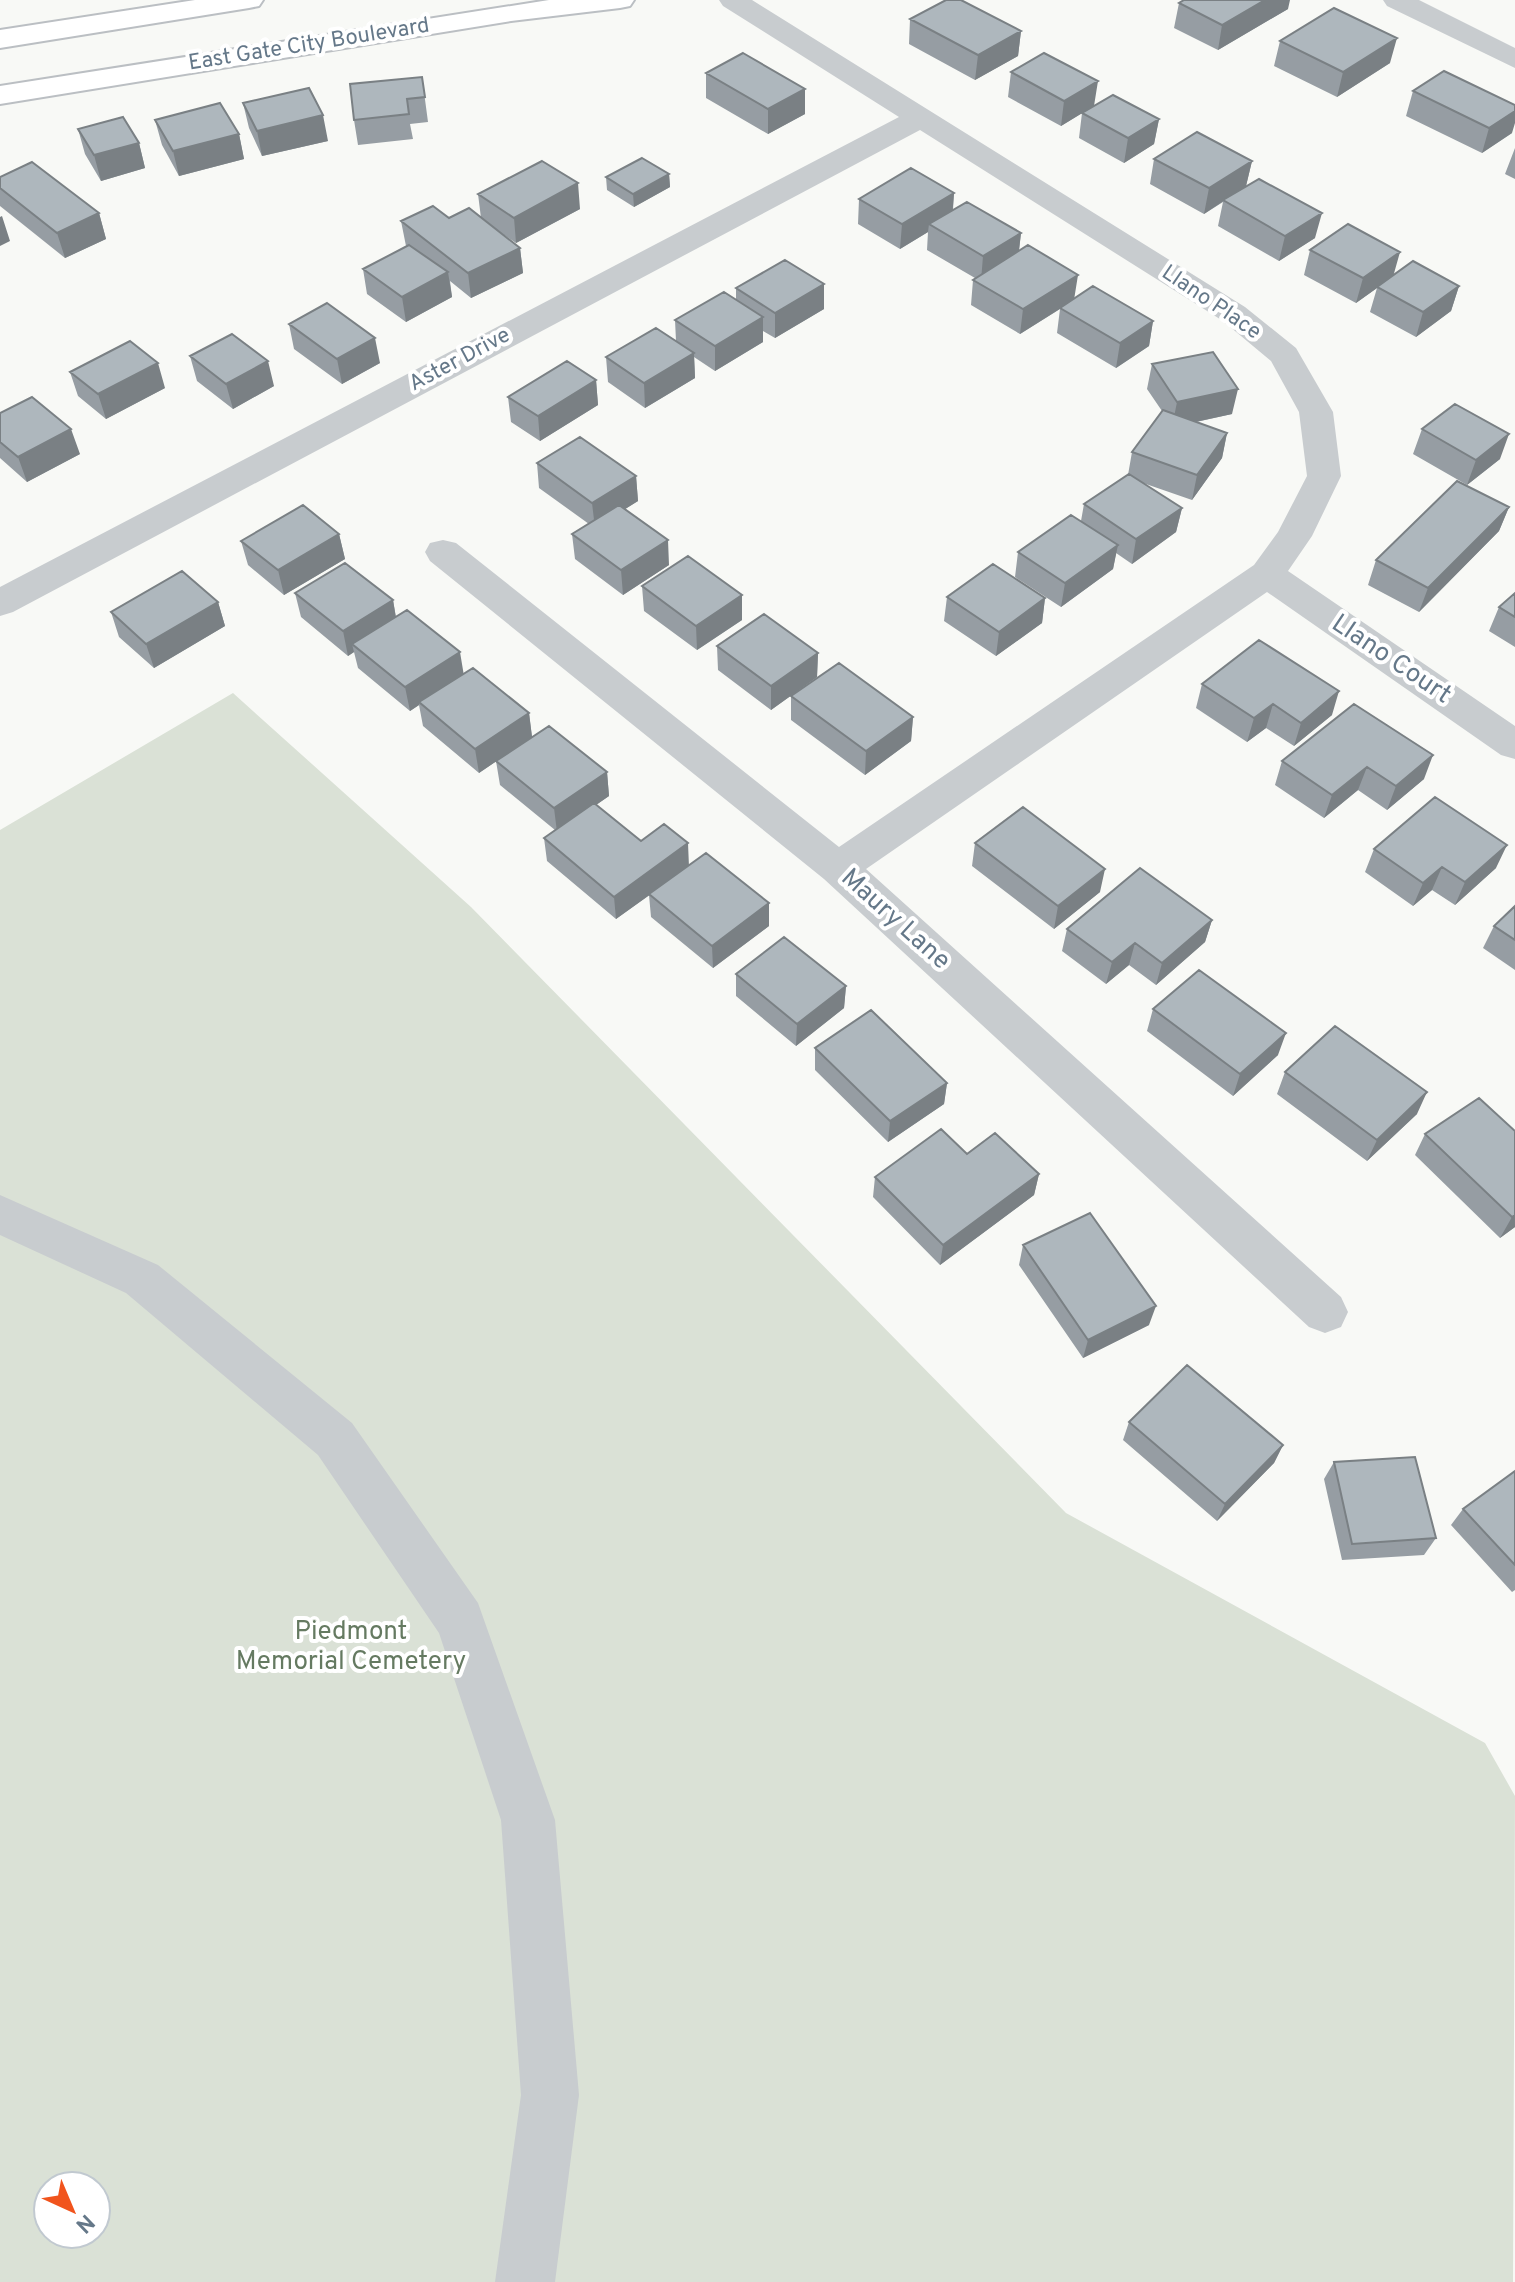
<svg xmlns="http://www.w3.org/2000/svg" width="1515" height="2282" font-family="Overpass,sans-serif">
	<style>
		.green { fill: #dae1d6; fill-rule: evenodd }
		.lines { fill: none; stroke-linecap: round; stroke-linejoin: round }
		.primary-casing { stroke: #bbbfc3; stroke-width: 4 }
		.minor { fill: #c8cccf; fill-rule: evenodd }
		.primary { fill: #fff; fill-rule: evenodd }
		.wall { fill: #969da3 }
		.shaded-wall { fill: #7a8084 }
		.building { fill: #aeb7bd; stroke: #7a8084; stroke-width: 2 }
		.labels { text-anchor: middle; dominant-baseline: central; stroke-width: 8; stroke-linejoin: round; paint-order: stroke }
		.far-street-label { font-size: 22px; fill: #657889; stroke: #fff }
		.street-label { font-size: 26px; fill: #657889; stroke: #fff }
		.park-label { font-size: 26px; fill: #657a61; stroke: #fff }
	</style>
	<rect width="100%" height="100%" fill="#f8f9f6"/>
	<path class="green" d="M233,693L471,907L1066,1513L1485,1743L1515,1796L1513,2282H0V830ZM48,2186H96V2234H48Z"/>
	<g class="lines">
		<g class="primary-casing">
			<path id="primary" d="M195,0H263L259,6L249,8L0,48V30Z
				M549,0H634L630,6L620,8L511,21L0,104V86Z"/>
		</g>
		<path class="minor" d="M719,0H752L1245,307L1296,348L1333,412L1341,476L1312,536L1288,571L1515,726V759L1501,755L1267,592L866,869L1341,1297L1348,1312L1341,1327L1325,1333L1309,1327L824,879L430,561L425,552L430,543L443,540L456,543L839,847L1254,565L1278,532L1307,476L1299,412L1271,361L1223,321L920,130L13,612L0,616V587L899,117L723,6Z
			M1383,0H1419L1515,48V68L1387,6Z
			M0,1195L158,1265L352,1423L478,1603L555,1820L579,2095L555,2282H495L521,2095L501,1820L439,1633L318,1455L126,1293L0,1235Z"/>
		<use href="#primary" class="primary"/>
	</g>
	<path class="wall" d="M1179,3L1288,9L1218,50L1174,28Z
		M910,19L1021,31L1018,56L975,80L909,44Z
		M1280,41L1390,63L1337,97L1274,66Z
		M1011,72L1094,106L1159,119L1154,144L1124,163L1079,138L1082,113L1061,126L1008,97Z
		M706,73L805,89V114L768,134L706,98Z
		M422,77L428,122L410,124L413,139L358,145L354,120Z
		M1413,91L1512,133L1482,153L1406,116Z
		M243,103L328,141L262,156L249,128Z
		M155,120L239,134L244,159L179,176L162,145Z
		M78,129L139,143L145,168L101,181L85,154Z
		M1515,148V179L1505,174Z
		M1154,159L1252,161L1246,186L1315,238L1279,261L1218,226L1223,202L1204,214L1150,184Z
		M669,174L670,187L634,207L607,190L606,177Z
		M0,177L99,213L106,239L65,258L0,206Z
		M954,193L953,210L1021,233L1019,251L1074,299L1153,321L1149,346L1116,368L1057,333L1060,309L1020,334L971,305L973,280L975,278L927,250L928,232L900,249L858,224L859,199Z
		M478,194L580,209L516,243L497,230L520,248L523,273L471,298L450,281L452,297L406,322L367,294L363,269L406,246L401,221L481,218Z
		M1310,250L1393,275L1459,286L1451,311L1416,337L1370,312L1377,288L1356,303L1304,275Z
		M824,284V309L775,338L763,331V342L715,371L694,357L695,378L645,408L608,382L606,357L676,341L675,320L736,300V288Z
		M289,324L380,363L342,384L294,349Z
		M190,356L274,386L233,409L197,381Z
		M1152,364L1232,414L1196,422L1227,433L1222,458L1192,500L1143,483L1182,508L1176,532L1132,564L1116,553L1113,569L1061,607L1015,577L1018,552L1081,521L1084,504L1128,475L1132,452L1162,411L1147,389Z
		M70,372L165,388L106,419L78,396Z
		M596,380L598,405L540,441L511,422L508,397Z
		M0,413L80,454L27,482L0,458Z
		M1422,429L1500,459L1467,485L1413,454Z
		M537,463L636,476L638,501L625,509L669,565L623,595L575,559L572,534L589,524L539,488Z
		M1509,507L1499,531L1419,612L1368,585L1376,560Z
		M339,534L345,559L284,595L248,565L241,541Z
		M642,586L742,620L697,650L644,611Z
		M295,593L393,600L396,617L463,674L529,713L532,737L479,773L423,726L419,705L410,711L358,668L354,652L348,656L301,617Z
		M1515,593V647L1489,631L1499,607Z
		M947,597L1045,598L1042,623L996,656L944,621Z
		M218,602L225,626L154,668L119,637L111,612Z
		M717,646L818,653L817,677L771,710L718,670Z
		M1202,684L1332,715L1294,746L1266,728L1247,742L1196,708Z
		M791,696L913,717L911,741L865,775L791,720Z
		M1354,704L1424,779L1387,810L1358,790L1324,818L1275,785L1282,761Z
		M496,761L607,772L609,796L596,805L641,841L689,865L769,926L713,968L651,917L649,895L616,919L547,861L544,838L555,830L500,785Z
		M975,843L1100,892L1054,929L972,866Z
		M1374,849L1496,868L1455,905L1432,890L1413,906L1365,872Z
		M1515,906V970L1483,948L1494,926Z
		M1212,920L1205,942L1156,985L1129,965L1106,984L1062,951L1067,929Z
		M736,974L846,986L844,1008L796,1046L736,996Z
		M1153,1009L1278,1055L1233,1096L1147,1031Z
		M815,1048L947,1083L944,1104L888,1142L815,1070Z
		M1285,1072L1417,1114L1367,1161L1277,1094Z
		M1515,1131V1227L1500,1238L1415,1155L1425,1134Z
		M1039,1174L1034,1195L940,1265L873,1197L875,1177Z
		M1023,1245L1149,1325L1083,1358L1019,1265Z
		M1129,1422L1283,1445L1274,1463L1217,1521L1123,1440Z
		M1334,1462L1436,1538L1424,1555L1342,1560L1324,1479Z
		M1515,1471V1590L1512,1592L1451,1525L1463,1509Z"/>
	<path class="shaded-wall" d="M1265,0H1290L1288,9L1218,50L1222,25Z
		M1021,31L1018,56L975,80L978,55Z
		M1397,38L1390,63L1337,97L1343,72Z
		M1098,81L1094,106L1061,126L1064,101Z
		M805,89V114L768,134V109Z
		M1515,111V123L1512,133L1482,153L1489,128Z
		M323,115L328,141L262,156L257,131Z
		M1159,119L1154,144L1124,163L1128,138Z
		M239,134L244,159L179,176L173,151Z
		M139,143L145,168L101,181L94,155Z
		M1252,161L1246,186L1204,214L1209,188Z
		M669,174L670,187L634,207L633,194Z
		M578,183L580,209L516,243L514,218Z
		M954,193L952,218L929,224L928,232L900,249L902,224Z
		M99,213L106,239L65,258L57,233Z
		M1322,213L1315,238L1279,261L1285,236Z
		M2,216L10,241L0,246V217Z
		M1021,233L1018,258L981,281L983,256Z
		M520,248L523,273L471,298L468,273Z
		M1400,252L1393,277L1377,287V288L1356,303L1363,278Z
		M448,272L452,297L406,322L402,297Z
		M1078,275L1074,300L1020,334L1023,309Z
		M824,284V309L775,338V313Z
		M1459,286L1451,311L1416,337L1423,312Z
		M763,317V342L715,371V346Z
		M1153,321L1149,346L1116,368L1120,343Z
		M375,338L380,363L342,384L337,359Z
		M694,353L695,378L645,408L644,383Z
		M268,361L274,386L233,409L226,384Z
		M158,363L165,388L106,419L98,394Z
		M596,380L598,405L540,441L538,416Z
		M1238,389L1232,414L1172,427L1177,402Z
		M71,429L80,454L27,482L18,457Z
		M1227,433L1222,458L1192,500L1197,475Z
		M1509,434L1500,459L1467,485L1476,460Z
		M636,476L638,501L595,528L592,503Z
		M1509,507L1499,531L1419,612L1428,588Z
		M1182,508L1176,532L1132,564L1136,539Z
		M339,534L345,559L284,595L278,570Z
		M668,540L669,565L623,595L621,570Z
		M1118,545L1113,569L1061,607L1065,583Z
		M742,595V620L697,650L696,626Z
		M1045,598L1042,623L996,656L999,632Z
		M393,600L397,625L352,644L354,652L348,656L343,631Z
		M218,602L225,626L154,668L146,644Z
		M460,652L464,676L419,702V705L410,711L405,687Z
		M818,653L817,677L771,710V686Z
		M1339,691L1332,715L1294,746L1301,723Z
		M1273,704L1266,728L1247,742L1254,718Z
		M529,713L532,737L479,773L475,749Z
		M913,717L911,741L865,775L866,751Z
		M1433,755L1424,779L1387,810L1396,786Z
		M1367,767L1358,790L1324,818L1332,795Z
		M607,772L609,796L557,832L554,808Z
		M688,843L689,867L616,919L614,897Z
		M1507,845L1496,868L1455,905L1465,882Z
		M1442,867L1432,890L1413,906L1423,883Z
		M1105,869L1100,892L1054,929L1058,906Z
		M769,903V926L713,968L712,946Z
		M1212,920L1205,942L1156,985L1162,963Z
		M1135,943L1129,965L1106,984L1112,962Z
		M846,986L844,1008L796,1046L797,1024Z
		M1286,1033L1278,1055L1233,1096L1240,1074Z
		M947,1083L944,1104L888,1142L890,1121Z
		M1427,1092L1417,1114L1367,1161L1377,1140Z
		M1039,1174L1034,1195L940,1265L943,1245Z
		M1515,1215V1227L1500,1238L1512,1217Z
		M1156,1306L1149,1325L1083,1358L1088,1340Z
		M1283,1445L1274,1463L1217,1521L1225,1504Z"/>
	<path class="building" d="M946,0H961L1021,31L978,55L910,19Z
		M1184,0H1265L1222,25L1179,3Z
		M1334,8L1397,38L1343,72L1280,41Z
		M743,53L805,89L768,109L706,73Z
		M1044,53L1098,81L1064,101L1011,72Z
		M1444,71L1515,105V111L1489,128L1413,91Z
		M422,77L425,97L407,99L409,114L354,120L350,84Z
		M309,88L323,115L257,131L243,103Z
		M1113,95L1159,119L1128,138L1082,113Z
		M220,103L239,134L173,151L155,120Z
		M123,117L139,143L94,155L78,129Z
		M1197,132L1252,161L1209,188L1154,159Z
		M642,158L669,174L633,194L606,177Z
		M542,161L578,183L514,218L478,194Z
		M32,162L99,213L57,233L0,188V177Z
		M911,168L954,193L902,224L859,199Z
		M1259,179L1322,213L1285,236L1223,200Z
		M967,202L1021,233L983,256L929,224Z
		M433,206L449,218L469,208L520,248L468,273L401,221Z
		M1348,224L1400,252L1363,278L1310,250Z
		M409,245L448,272L402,297L363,269Z
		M1028,245L1078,275L1023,309L973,280Z
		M785,260L824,284L775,313L736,288Z
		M1413,261L1459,286L1423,312L1377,287Z
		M1093,286L1153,321L1120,343L1060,308Z
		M724,292L763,317L715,346L675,320Z
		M327,303L375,338L337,359L289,324Z
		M656,328L694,353L644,383L606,357Z
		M232,334L268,361L226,384L190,356Z
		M130,341L158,363L98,394L70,372Z
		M1213,352L1238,389L1177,402L1152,364Z
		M567,361L596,380L538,416L508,397Z
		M32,397L71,429L18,457L0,442V413Z
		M1455,404L1509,434L1476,460L1422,429Z
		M1163,410L1227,433L1197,475L1132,452Z
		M580,437L636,476L592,503L537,463Z
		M1129,474L1182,508L1136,539L1084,504Z
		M1457,481L1509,507L1428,588L1376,560Z
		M303,505L339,534L278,570L241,541Z
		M619,505L668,540L621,570L572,534Z
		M1071,515L1118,545L1065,583L1018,552Z
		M688,556L742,595L696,626L642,586Z
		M345,563L393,600L343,631L295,593Z
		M993,564L1045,598L999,632L947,597Z
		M182,571L218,602L146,644L111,612Z
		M1515,593V617L1499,607Z
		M407,610L460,652L405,687L352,644Z
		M764,614L818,653L771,686L717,646Z
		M1259,640L1339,691L1301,723L1273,704L1254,718L1202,684Z
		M839,663L913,717L866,751L791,696Z
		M473,668L529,713L475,749L419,702Z
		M1354,704L1433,755L1396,786L1367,767L1332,795L1282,761Z
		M549,726L607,772L554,808L496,761Z
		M1435,797L1507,845L1465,882L1442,867L1423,883L1374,849Z
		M594,803L641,841L664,824L688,843L614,897L544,838Z
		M1023,807L1105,869L1058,906L975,843Z
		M706,853L769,903L712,946L649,894Z
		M1140,868L1212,920L1162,963L1135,943L1112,962L1067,929Z
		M1515,906V940L1494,926Z
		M784,937L846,986L797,1024L736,974Z
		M1199,970L1286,1033L1240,1074L1153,1009Z
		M871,1010L947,1083L890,1121L815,1048Z
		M1335,1026L1427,1092L1377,1140L1285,1072Z
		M1479,1098L1515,1131V1215L1512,1217L1425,1134Z
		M941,1129L967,1154L995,1133L1039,1174L943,1245L875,1177Z
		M1090,1213L1156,1306L1088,1340L1023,1245Z
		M1187,1365L1283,1445L1225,1504L1129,1422Z
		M1415,1457L1436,1538L1352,1544L1334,1462Z
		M1515,1471V1565L1463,1509Z"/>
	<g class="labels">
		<g class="far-street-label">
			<text transform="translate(309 45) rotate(-9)">East Gate City Boulevard</text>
			<text transform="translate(1211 303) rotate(34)">Llano Place</text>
			<text transform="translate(460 360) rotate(-28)">Aster Drive</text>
		</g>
		<g class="street-label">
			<text transform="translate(1391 660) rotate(34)">Llano Court</text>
			<text transform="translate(895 920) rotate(42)">Maury Lane</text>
		</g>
		<g class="park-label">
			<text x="351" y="1632">Piedmont<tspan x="351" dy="30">Memorial Cemetery</tspan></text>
		</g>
	</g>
	<g transform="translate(72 2210) rotate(136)"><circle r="38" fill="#ffffff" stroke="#c1c9d0" stroke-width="2"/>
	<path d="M0-6L14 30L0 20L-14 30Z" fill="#f1541d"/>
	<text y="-12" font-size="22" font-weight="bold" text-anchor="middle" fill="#657889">N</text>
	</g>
</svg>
